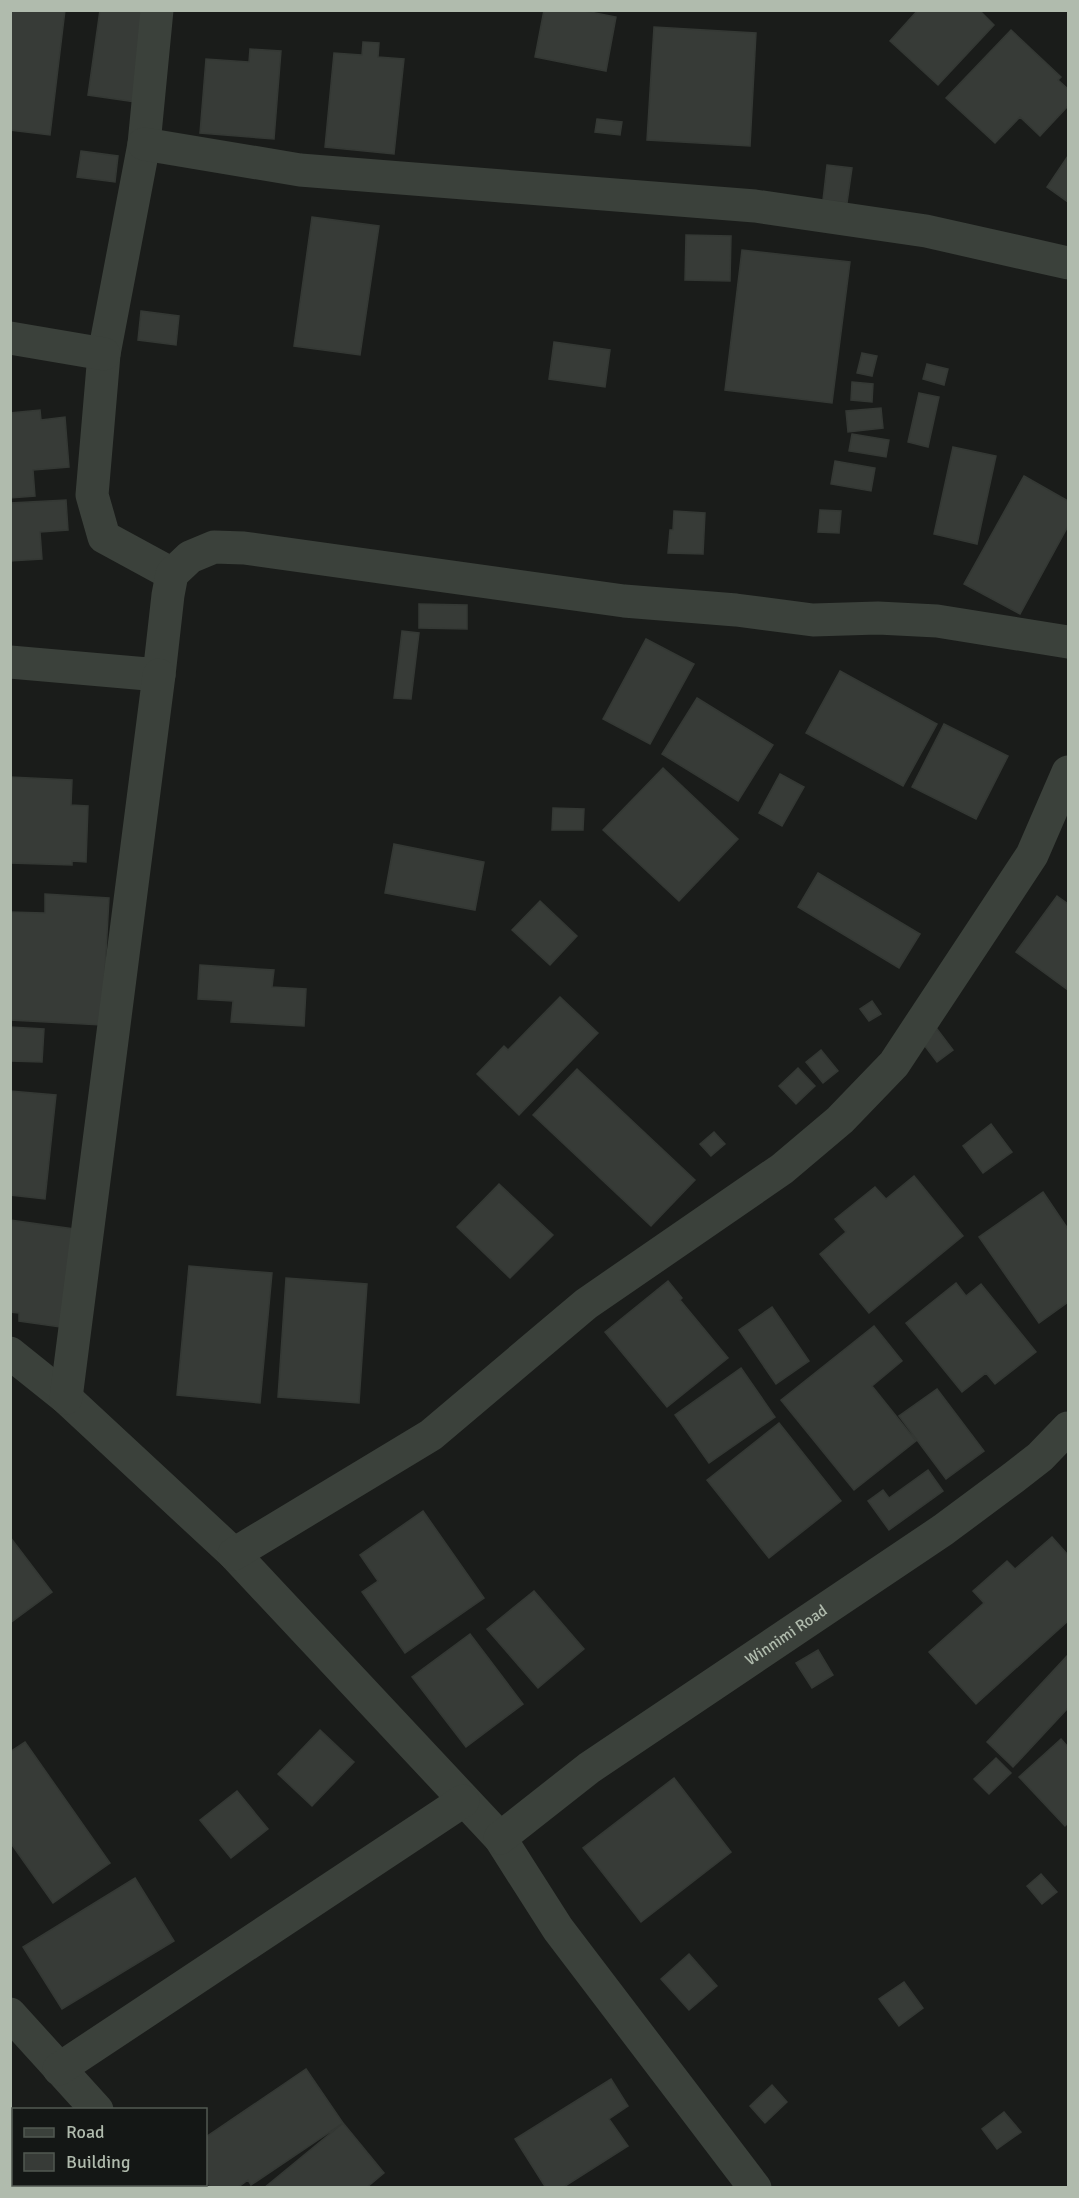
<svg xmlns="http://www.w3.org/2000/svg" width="1079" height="2198" font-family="Signika,sans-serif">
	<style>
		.building { fill: #373b37; stroke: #343834; stroke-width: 1.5 }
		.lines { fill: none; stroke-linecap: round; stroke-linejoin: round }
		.street { stroke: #3b413b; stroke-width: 33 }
		.labels { text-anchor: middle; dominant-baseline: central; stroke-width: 6; stroke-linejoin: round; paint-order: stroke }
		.street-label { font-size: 16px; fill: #b0bbad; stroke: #141715 }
	</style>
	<rect width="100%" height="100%" fill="#1a1c1a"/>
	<path class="building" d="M10,10H65L50,135L10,130Z
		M100,10H143L135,102L88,95Z
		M544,10H580L616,17L606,71L535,57Z
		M918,10H979L994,25L938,85L890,41Z
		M654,27L756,33L750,146L647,140Z
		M1011,30L1061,77L1058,80L1068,89V106L1040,136L1020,117L995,143L946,98Z
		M363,42L379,43L378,57L404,59L394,154L325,147L334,53L362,55Z
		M250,49L281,51L274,139L200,133L206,59L249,62Z
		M597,119L622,122L620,135L595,132Z
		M81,151L118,156L115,182L77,177Z
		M1068,156V202L1047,187Z
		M827,165L852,168L847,203L823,200Z
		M312,217L379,226L360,355L294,346Z
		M686,235L731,236L730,281L685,280Z
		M742,250L850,262L832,403L725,390Z
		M141,311L179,316L176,345L138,340Z
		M554,342L610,350L605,387L549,379Z
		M862,353L877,356L872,376L857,373Z
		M927,364L948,369L944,385L923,379Z
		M852,382L873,384L872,402L851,400Z
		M919,393L939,397L928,447L908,442Z
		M881,408L883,428L848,432L846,411Z
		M40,410L41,420L65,417L69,467L33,470L35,496L10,498V413Z
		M852,434L889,440L886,457L849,451Z
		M953,447L996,456L977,544L934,534Z
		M835,461L875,468L871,491L831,484Z
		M1024,476L1068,501V526L1020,614L964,584Z
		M66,500L68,530L40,532L42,559L10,561V503Z
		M820,510L841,511L839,533L818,532Z
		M674,511L705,513L703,554L668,553L670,530H673Z
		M419,604L467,605V629L419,628Z
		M402,631L419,633L411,699L394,698Z
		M646,639L694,664L650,744L603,719Z
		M840,671L937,724L903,786L806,733Z
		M697,698L773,745L738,801L662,754Z
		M944,724L1008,756L976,819L912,787Z
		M663,768L738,839L679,901L603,830Z
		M780,774L804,787L782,826L759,813Z
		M10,777L72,780L71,805L88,806L86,862L72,861V865L10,863Z
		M553,808L584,809L583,830H552Z
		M394,844L484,862L475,910L385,893Z
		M818,873L920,934L899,968L798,907Z
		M45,894L109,898L102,1025L10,1020V912L45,913Z
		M1057,896L1068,904V990L1016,952Z
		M540,901L577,936L550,965L512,930Z
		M200,965L274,970L272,987L306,989L304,1026L231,1022L233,1001L198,999Z
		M560,997L598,1033L519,1115L477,1074L504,1046L508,1050Z
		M872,1001L881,1014L869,1021L860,1009Z
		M10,1027L44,1029L42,1062L10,1061Z
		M937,1029L953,1050L937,1062L921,1041Z
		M821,1050L838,1071L823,1083L806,1062Z
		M798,1068L815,1086L796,1104L779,1086Z
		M577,1069L695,1180L651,1226L533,1115Z
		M10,1091L56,1095L45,1199L10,1195Z
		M991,1124L1012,1152L983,1173L963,1146Z
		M714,1132L725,1144L711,1156L700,1144Z
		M914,1176L963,1236L869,1313L820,1254L846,1232L835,1219L875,1187L886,1199Z
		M499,1184L553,1235L510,1278L457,1227Z
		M1043,1192L1068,1229V1302L1039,1323L979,1237Z
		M10,1220L74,1229L60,1327L19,1321V1313L10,1312Z
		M189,1266L272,1273L260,1403L177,1395Z
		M286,1278L367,1284L359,1403L278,1397Z
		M668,1281L682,1298L680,1300L728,1358L667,1407L605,1332Z
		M956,1283L966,1296L981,1284L1036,1352L995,1384L986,1373L962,1392L906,1323Z
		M772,1307L809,1361L776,1384L739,1330Z
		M874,1326L902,1361L872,1386L916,1441L854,1490L781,1400Z
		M741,1368L775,1417L709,1463L675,1415Z
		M937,1389L984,1451L946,1479L899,1416Z
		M779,1423L841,1501L769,1558L707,1480Z
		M928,1470L943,1491L889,1530L868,1501L883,1490L889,1498Z
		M423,1511L484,1598L405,1653L362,1592L378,1581L360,1555Z
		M10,1537L52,1592L10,1623Z
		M1052,1537L1068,1555V1621L976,1704L929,1652L984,1603L973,1591L1007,1561L1015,1569Z
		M534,1591L584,1649L538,1688L487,1629Z
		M470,1634L523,1704L466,1747L412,1677Z
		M818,1650L833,1675L812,1688L796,1663Z
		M1068,1655V1708L1013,1767L987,1742Z
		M320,1730L354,1762L312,1806L278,1774Z
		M1061,1739L1068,1747V1823L1065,1826L1019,1777Z
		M25,1742L110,1863L53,1903L10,1842V1752Z
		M996,1758L1011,1773L989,1794L974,1779Z
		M674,1778L731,1852L641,1922L583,1848Z
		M237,1791L268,1829L231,1858L200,1820Z
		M1041,1874L1057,1892L1042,1904L1027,1886Z
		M135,1878L174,1941L62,2009L23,1947Z
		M689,1954L717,1986L689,2010L661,1979Z
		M904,1982L923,2008L899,2026L879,1999Z
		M306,2069L343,2123L251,2185L248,2180L237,2188H211L206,2180V2137Z
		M611,2079L628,2106L609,2119L628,2146L562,2188H546L515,2139Z
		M772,2085L787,2102L765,2123L750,2106Z
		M1004,2112L1021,2132L997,2149L982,2129Z
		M343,2123L384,2173L366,2188H264Z
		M10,2126H14V2184H40L39,2188H10Z"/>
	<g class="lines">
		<g class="street">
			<path d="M157,10L144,144L104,354L92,495L104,537L172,574"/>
			<path d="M144,144L300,170L755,206L926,231L1068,263"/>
			<path d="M10,338L104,354"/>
			<path d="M10,662L159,675L168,595L172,574L190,557L214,547L244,548L624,601L736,610L813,620L878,618L937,621L1068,642"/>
			<path d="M10,1353L66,1398L234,1554L500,1838L558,1929L755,2188"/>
			<path d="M66,1398L159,675"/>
			<path d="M234,1554L431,1435L586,1304L782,1169L840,1120L894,1064L1032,855L1068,772"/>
			<path id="s1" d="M500,1838L589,1768L943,1530L1013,1478L1040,1457L1068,1428"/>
			<path d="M10,2014L97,2110"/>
			<path d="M59,2069L463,1801"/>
			<path d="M161,2184L163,2188"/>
		</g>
	</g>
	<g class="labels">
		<g class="street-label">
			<text stroke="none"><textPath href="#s1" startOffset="351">Winnimi Road</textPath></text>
		</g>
	</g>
	<rect width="1079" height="2198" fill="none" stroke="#b0bbad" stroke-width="24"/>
	<rect x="12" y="2108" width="195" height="78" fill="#141715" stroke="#525952" stroke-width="1.5"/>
	<rect x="24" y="2128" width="30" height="9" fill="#3b413b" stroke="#525952" stroke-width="1.5"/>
	<text x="66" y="2138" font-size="18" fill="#b0bbad">Road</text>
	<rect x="24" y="2153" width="30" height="18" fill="#373b37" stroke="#525952" stroke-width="1.5"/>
	<text x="66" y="2168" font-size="18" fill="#b0bbad">Building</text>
</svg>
